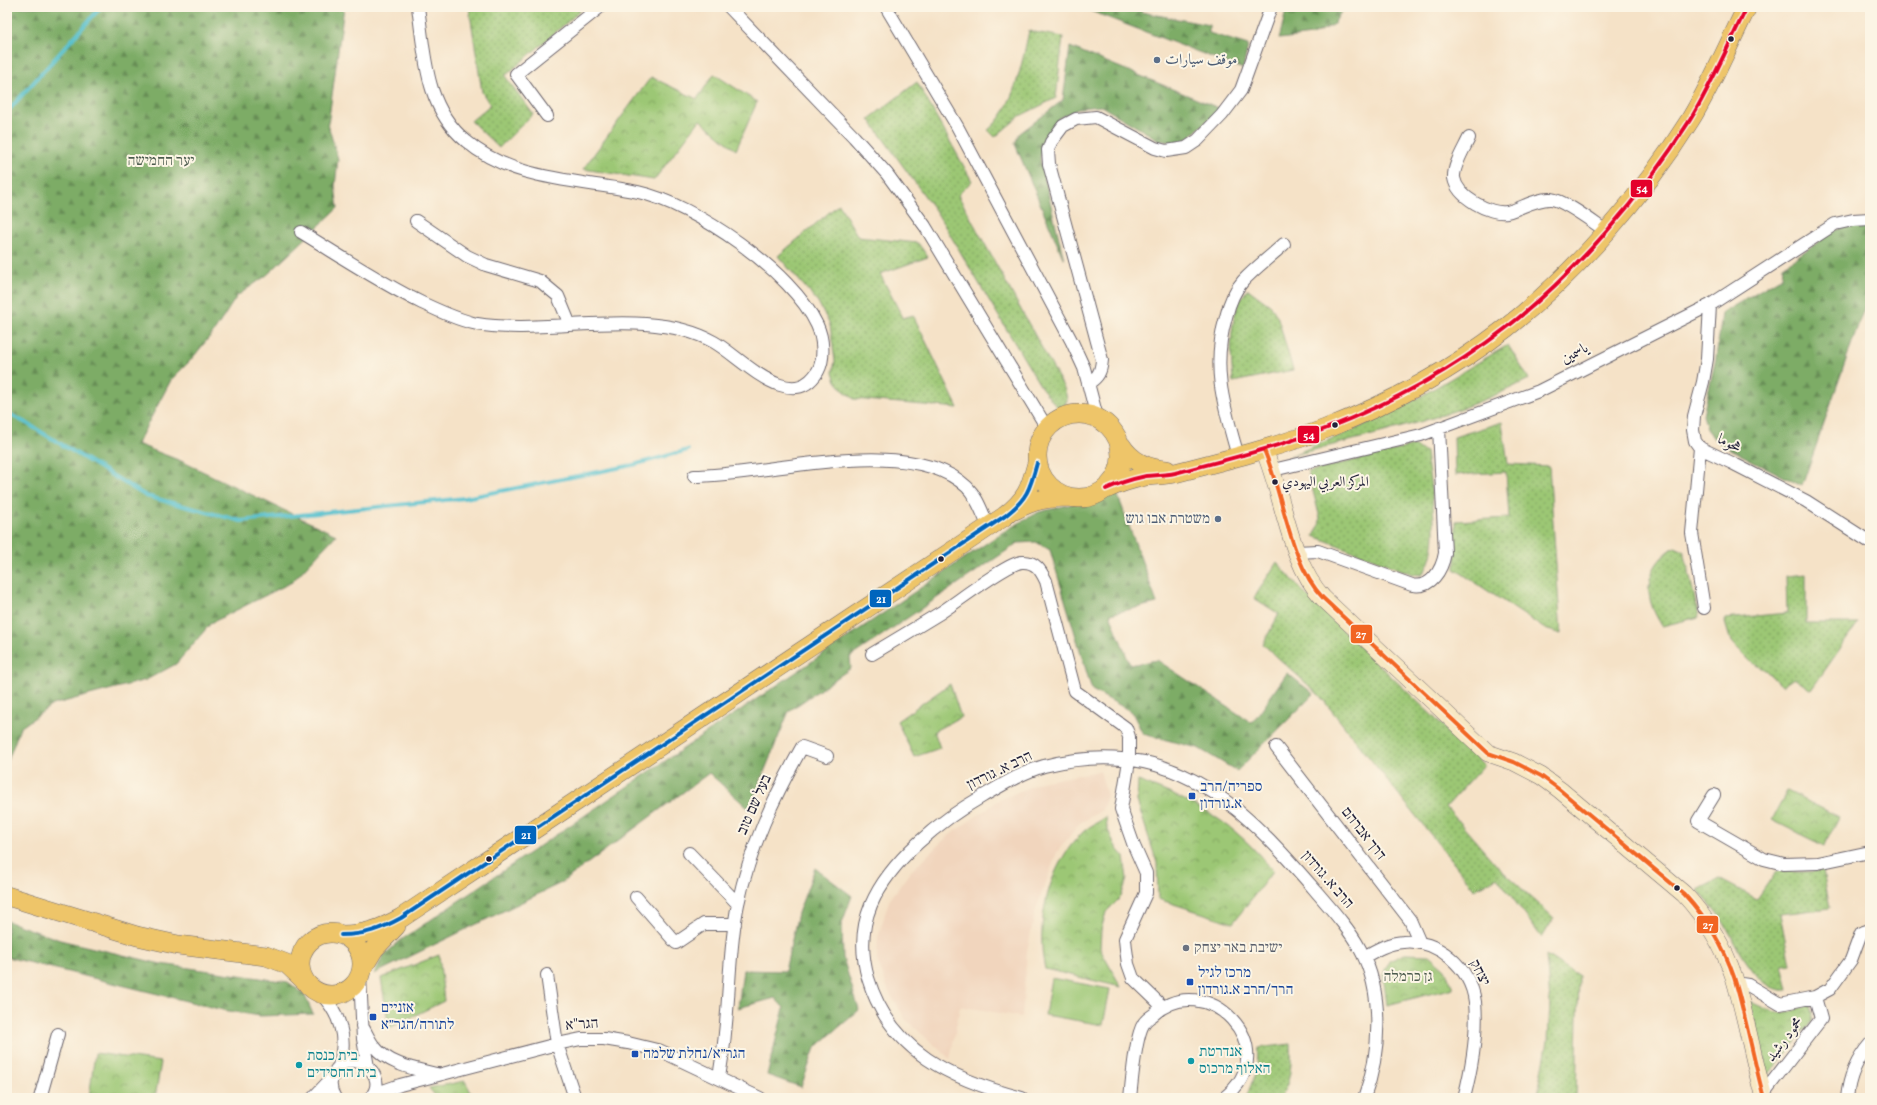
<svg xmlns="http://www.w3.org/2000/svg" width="1877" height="1105" font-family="Vollkorn,Amiri,'Frank Ruhl Libre',serif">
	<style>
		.built { fill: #f1d5bd }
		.grass { fill: url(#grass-dots); stroke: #5f7458 }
		.forest { fill: url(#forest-firs); stroke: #506750 }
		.park { fill: url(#park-crowns); stroke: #5f7458 }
		.pitch { fill: #9cc774; stroke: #5f7458 }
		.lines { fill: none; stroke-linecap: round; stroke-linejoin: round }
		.stream { stroke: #54c0ce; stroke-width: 4 }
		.street-casing { stroke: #6c656c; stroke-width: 14 }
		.secondary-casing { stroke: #6c656c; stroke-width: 18 }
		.primary-casing { stroke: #6c656c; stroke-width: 20 }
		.street { stroke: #fff; stroke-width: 12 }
		.secondary { stroke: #f8e8c3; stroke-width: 17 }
		.primary { stroke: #eec569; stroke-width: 19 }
		.bus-1-casing { stroke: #fcf5e5; stroke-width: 7 }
		.bus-2-casing { stroke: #fcf5e5; stroke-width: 7 }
		.bus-3-casing { stroke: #fcf5e5; stroke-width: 7 }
		.bus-1 { stroke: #f26522; stroke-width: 4 }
		.bus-2 { stroke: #e4002b; stroke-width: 4 }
		.bus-3 { stroke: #0065bd; stroke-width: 4 }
		.bus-dot { fill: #22223b; stroke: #fcf5e5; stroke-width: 1.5 }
		.service-dot { fill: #5c6f8a; stroke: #fcf5e5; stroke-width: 1.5 }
		.transit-dot { fill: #1a4fb4; stroke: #fcf5e5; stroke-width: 1.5 }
		.worship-dot { fill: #6b7280; stroke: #fcf5e5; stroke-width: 1.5 }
		.culture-dot { fill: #0f9aa8; stroke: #fcf5e5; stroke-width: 1.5 }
		.labels { text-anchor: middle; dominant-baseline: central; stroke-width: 4; stroke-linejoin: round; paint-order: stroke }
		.bus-label { font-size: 14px; fill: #22223b; stroke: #fcf5e5; text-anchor: start }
		.service-label { font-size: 15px; fill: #4e5e75; stroke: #fcf5e5; text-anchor: start }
		.park-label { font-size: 15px; fill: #4d5c4f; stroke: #fcf5e5 }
		.street-label { font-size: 15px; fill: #22223b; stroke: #fcf5e5 }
		.transit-label { font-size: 15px; fill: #164399; stroke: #fcf5e5; text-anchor: start }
		.worship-label { font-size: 15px; fill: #5b616d; stroke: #fcf5e5; text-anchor: start }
		.culture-label { font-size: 15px; fill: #0d838f; stroke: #fcf5e5; text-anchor: start }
		.line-badge { stroke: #fcf5e5; stroke-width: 1.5 }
		.badge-label { font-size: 11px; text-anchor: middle; font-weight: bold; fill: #fff }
	</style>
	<defs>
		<pattern id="grass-dots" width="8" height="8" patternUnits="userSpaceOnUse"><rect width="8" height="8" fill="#9cc774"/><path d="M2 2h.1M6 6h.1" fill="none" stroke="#7fa160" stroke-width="1.8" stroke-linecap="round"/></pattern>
		<pattern id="forest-firs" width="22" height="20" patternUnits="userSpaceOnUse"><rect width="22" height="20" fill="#7dac66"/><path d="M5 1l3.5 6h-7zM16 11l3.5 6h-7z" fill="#668c55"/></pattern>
		<pattern id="park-crowns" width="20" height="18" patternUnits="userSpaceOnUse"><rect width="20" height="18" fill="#9cc774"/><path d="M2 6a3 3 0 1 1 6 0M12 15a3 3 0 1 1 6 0" fill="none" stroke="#7fa160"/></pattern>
	</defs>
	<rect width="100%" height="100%" fill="#fcf5e5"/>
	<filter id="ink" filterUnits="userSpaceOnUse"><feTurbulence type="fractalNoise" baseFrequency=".025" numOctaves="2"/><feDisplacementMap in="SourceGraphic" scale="8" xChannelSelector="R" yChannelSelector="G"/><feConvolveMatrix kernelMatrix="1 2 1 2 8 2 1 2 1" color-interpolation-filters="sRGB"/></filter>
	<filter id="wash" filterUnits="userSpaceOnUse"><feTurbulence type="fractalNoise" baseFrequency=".012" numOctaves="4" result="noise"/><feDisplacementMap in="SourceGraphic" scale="16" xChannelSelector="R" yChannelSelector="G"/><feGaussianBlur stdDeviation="0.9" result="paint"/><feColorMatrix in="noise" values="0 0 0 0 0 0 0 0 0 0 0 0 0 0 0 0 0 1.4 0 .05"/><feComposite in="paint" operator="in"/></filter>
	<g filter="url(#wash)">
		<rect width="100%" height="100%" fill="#f5e2c7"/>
		<path class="built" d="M1100,771L1107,796L1102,810L1080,823L1057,852L1036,909L1027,951L1022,1017L960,1006L950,1059L906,1020L889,992L877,960L878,937L889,901L910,872L947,837L999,800L1041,782Z"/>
		<path class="grass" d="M469,7H578L580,11L505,76L533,114L499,148L471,121L490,105L482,92Z
			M1029,31L1063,37L1056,98L1020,116L995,137L988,130C1014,110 1022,62 1029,31Z
			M917,82L972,181L958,195L1065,390L1067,400L1064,406L1057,407L1041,387L937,213L869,119Z
			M839,204L858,237L918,243L928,257L880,274L903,318L913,315L958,408L854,399L843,390L836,381L833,372L835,361L830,325L818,302L778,256Z
			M1248,289L1271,306L1278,318L1293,370L1233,382C1231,357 1229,332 1237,307C1239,301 1244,294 1248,289Z
			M1508,345L1529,379C1455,418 1370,435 1290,456L1360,427L1411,402Z
			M1502,422L1508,464L1549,466L1561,634L1545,629L1455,569L1456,521L1509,518L1506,472L1455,475L1454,437Z
			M1413,446L1426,452C1430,486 1444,548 1422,575L1412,574L1314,536L1319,526L1320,518L1308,472Z
			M1675,547L1684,551L1699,617L1662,626C1658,619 1653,611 1651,603C1644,580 1655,559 1675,547Z
			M1277,562L1306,595L1484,765L1446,807L1498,867L1554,918L1542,938L1497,877L1475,890L1320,696L1263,644L1279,614L1254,598Z
			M1806,574V623H1858L1811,690L1794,678L1782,686L1765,670L1749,661L1731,642L1724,619L1787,613L1786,576Z
			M1777,870L1798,872L1823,871L1830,908L1780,914L1790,964L1782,965L1788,990C1755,995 1734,935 1718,914C1712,906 1704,898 1698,890L1719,879L1757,899Z
			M1546,955L1579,976L1576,1098H1537L1548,1041L1550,1002Z
			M1291,1044C1292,1064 1291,1080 1281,1098H1246L1257,1069L1258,1048Z"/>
		<path class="forest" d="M7,7H344L328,125L338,159L335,186L338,208L267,275L237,296L215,330L190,361L171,380L137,444L181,461L336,535L292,582L211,623L176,664L146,680L52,705L20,728L7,763Z
			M1080,7H1141V12L1209,25V33L1248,45L1243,69Z
			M1287,7H1344L1333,25L1312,35L1279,39Z
			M1070,47L1221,109L1187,139L1175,143L1159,140L1101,106L1080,108L1059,118L1043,142L1040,159L1064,260L1015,144L1019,134L1063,100Z
			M1851,226L1870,227V291L1802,486L1728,448L1715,440L1707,429L1703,415L1716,358L1722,313L1782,277L1783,266L1836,230Z
			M1117,493L1157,603L1110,614L1130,665L1157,660L1252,723L1287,673L1314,694L1237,771L1198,748L1143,734L1132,712L1092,690L1050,550L1036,542L1018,543L850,657L851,668L789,711L749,809L709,773L561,883L374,974L383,956L401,940L1003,532L1039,512Z
			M815,868L852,896L842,923L843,958L859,1010L815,1048L801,1087L767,1075L784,1008L775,998L738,1008L743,970L785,971L798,913Z
			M7,921L60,940L161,964L288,982L304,994L313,1014L260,1016L223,1010L7,957Z"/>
		<path class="park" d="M714,74L757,102L736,150L700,120L654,180L583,169L651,77L697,99Z
			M950,684L961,717L934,731L940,748L914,757L897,721Z
			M1138,781C1198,803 1233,821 1273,871L1233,923L1158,899L1157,863L1137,801Z
			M1787,791L1839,817L1824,846L1772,820Z
			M1106,817L1107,828L1117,849L1124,857L1127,879L1121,897L1106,912L1101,930L1100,949L1121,987L1045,969C1035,924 1048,865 1083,832C1089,826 1099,822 1106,817Z
			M1405,954L1429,955L1445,969L1453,988L1387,1005L1383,975L1389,961Z
			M439,955L444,1001L389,1028L381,978Z
			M1749,1001C1780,1016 1779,1015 1811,1004L1813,1015L1812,1022L1768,1075Z
			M95,1053L161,1062L155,1098H89Z
			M465,1081L474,1098H437L429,1088Z"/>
		<path class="pitch" d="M1051,978L1110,989L1103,1025L1045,1015Z"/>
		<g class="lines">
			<path class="stream" d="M7,112L101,7
				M7,413L28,424L146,496L241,521L465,498L633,465L688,450"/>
		</g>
	</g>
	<g filter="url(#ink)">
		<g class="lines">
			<g class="street-casing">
				<path id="street" d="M729,7L854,137L887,174L925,226L1047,428
					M886,7L957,126L1072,342L1084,368L1097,417
					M547,116L516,74L600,7
					M1469,138C1464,149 1453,166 1454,178C1457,197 1490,215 1507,212C1521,209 1536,198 1551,199C1564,200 1594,223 1606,231
					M416,221L467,256L486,265L540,281L558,296L570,325
					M301,232C342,257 379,282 422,303C439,311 458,320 477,324C549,336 648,305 714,342C741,357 791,415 818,371C825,358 823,338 817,325C793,272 694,204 638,192C581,180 512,181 466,141C425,107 425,56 418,7
					M1710,305L1707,359L1703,382L1694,416L1693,430L1695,441L1700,448L1732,463L1806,501L1870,542
					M1089,383C1098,377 1101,372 1102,360L1049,164L1048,150L1051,142L1063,126L1076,119L1096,117L1155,148L1166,151L1186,148L1198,140L1222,115L1241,90L1271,7
					M1700,448L1692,533L1704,608
					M1238,456C1224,407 1211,368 1226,317C1229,304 1234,291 1243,281C1255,268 1270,257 1284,244
					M1273,470L1421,435L1539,391L1710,305L1835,224L1853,220L1870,219
					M694,476C766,476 910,432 967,487C978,498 982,513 989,527
					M1296,552L1318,551L1412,585C1431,589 1442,570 1445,553L1439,428
					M872,654C894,641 917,627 940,613C956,603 1007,563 1022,562C1036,561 1041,571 1046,581L1075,691L1126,728L1129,737V761L1121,809L1134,846L1146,873V893L1125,939L1126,949L1128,964L1133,978L1162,1006
					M1276,747L1410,920L1420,943
					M1714,795L1698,821L1764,859L1784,864L1818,863L1870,852
					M689,853L738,904
					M636,897L676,943L704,924H735
					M1364,957C1376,950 1388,943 1403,942C1437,938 1471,968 1475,1002C1478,1034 1472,1067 1464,1098
					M360,975L363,1039L368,1067
					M547,975L557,1044L575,1098
					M1735,983L1748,985L1780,1004L1815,997
					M320,993C340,1013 348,1039 339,1066
					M362,1026C366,1032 369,1040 373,1045C388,1065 415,1069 437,1074
					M719,1078C721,1063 724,1048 725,1033C730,990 729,946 738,904C750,847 774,797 802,747L827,756
					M1763,1094L1821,1019L1815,997L1830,989L1851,960L1861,933L1870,930
					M40,1098L58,1034
					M313,1098L331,1079
					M335,1098C330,1090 329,1083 333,1075C348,1042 393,1075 370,1098
					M372,1098L383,1091L400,1085L557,1044L581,1039H604L628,1043L661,1051L760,1098
					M1022,1098C953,1080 890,1052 868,978C861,953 861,929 871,905C890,860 941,820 983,796C1002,785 1023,772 1044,766C1076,758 1112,756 1144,762C1216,777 1269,837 1315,890C1331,909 1348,927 1360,949C1384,992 1381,1053 1364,1098
					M1130,1098C1132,1081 1135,1036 1144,1023C1146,1020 1150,1017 1153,1015C1205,966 1288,1048 1224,1098
					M1847,1098C1849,1077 1856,1060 1870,1044"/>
			</g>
			<g class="secondary-casing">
				<path id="secondary" d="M1264,450C1284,496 1289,562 1323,598L1488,753L1514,762L1541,776L1560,790L1684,894C1705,917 1724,947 1734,977C1746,1017 1753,1058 1764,1098"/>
			</g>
			<g class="primary-casing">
				<path id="primary" d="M1037 456a42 42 0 1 1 84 0a42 42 0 1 1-84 0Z
					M1121,445C1131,461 1147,469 1167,470
					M1106,489C1119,483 1132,479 1146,476C1156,475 1166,475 1175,473C1226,460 1277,447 1325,429C1389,404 1452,370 1506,328C1576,273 1643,195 1690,120C1711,86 1729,43 1747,7
					M1015,510C1033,500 1049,497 1069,497
					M7,896L137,936L178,945L266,956L287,964L304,980
					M300 964a31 31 0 1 1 62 0a31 31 0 1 1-62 0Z
					M341,935C365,935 381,929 401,918L1005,516C1027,499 1030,489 1037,463
					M362,969L374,949L396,926"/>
			</g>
			<use href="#street" class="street"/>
			<use href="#secondary" class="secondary"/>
			<use href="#primary" class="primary"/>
			<g class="bus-1-casing">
				<path id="bus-1" d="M1264,450C1284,496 1289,562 1323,598L1488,753L1514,762L1541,776L1560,790L1684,894C1705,917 1724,947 1734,977C1746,1017 1753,1058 1764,1098"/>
			</g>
			<g class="bus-2-casing">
				<path id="bus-2" d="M1106,489C1119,483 1132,479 1146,476C1156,475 1166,475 1175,473C1226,460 1277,447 1325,429C1389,404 1452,370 1506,328C1576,273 1643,195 1690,120C1711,86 1729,43 1747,7"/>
			</g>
			<g class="bus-3-casing">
				<path id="bus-3" d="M341,935C365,935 381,929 401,918L1005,516C1027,499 1030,489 1037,463"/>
			</g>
			<use href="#bus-1" class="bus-1"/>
			<use href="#bus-2" class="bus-2"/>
			<use href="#bus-3" class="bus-3"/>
		</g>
	</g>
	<g class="bus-dot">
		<circle cx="1731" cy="39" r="3.5"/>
		<circle cx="1335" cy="425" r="3.5"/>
		<circle cx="1275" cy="482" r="3.5"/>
		<circle cx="941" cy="559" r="3.5"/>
		<circle cx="489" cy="859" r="3.5"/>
		<circle cx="1677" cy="888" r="3.5"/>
	</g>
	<g class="service-dot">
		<circle cx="1157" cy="60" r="4"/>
		<circle cx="1218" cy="519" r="4"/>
	</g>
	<g class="transit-dot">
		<rect x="1188" y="792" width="8" height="8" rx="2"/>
		<rect x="1186" y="978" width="8" height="8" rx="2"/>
		<rect x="369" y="1013" width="8" height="8" rx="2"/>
		<rect x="631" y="1050" width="8" height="8" rx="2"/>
	</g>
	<circle class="worship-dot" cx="1186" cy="948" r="4"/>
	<g class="culture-dot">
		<circle cx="1191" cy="1061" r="4"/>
		<circle cx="299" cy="1065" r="4"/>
	</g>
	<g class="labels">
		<g class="bus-label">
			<text x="1282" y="482">المركز العربي اليهودي</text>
		</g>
		<g class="service-label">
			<text x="1165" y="60">موقف سيارات</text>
			<text x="1210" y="519" text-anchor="end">משטרת אבו גוש</text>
		</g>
		<g class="park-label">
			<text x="161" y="161">יער החמישה</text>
			<text x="1408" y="977">גן כרמלה</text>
		</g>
		<g class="street-label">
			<text transform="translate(1575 354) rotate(-27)">ياسمين</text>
			<text transform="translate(1729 444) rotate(25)">هحوما</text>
			<text transform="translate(1000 771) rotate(-26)">הרב א. גורדון</text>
			<text transform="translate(755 805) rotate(-66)">בעל שם טוב</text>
			<text transform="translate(1363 834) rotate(52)">דרך אברהם</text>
			<text transform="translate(1327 880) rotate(49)">הרב א. גורדון</text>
			<text transform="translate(1479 973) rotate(63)">יצחק</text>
			<text transform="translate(582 1025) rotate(-4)">הגר"א</text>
			<text transform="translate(1785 1040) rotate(-53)">محمود رشيد</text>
		</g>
		<g class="transit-label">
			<text x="1200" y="787">ספריה/הרב<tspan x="1200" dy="17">א.גורדון</tspan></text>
			<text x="1198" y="973">מרכז לגיל<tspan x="1198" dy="17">הרך/הרב א.גורדון</tspan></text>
			<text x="381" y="1008">אזניים<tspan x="381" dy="17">לתורה/הגר״א</tspan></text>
			<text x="643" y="1054">הגר״א/נחלת שלמה</text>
		</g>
		<g class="worship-label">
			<text x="1194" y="948">ישיבת באר יצחק</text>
		</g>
		<g class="culture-label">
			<text x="1199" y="1052">אנדרטת<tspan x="1199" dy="17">האלוף מרכוס</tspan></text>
			<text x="307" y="1056">בית כנסת<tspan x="307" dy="17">בית החסידים</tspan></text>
		</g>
	</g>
	<g class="line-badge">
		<rect x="1630" y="179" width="23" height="19" rx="4" fill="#e4002b"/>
		<rect x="1297" y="425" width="23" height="19" rx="4" fill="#e4002b"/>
		<rect x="869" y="589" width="23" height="19" rx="4" fill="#0065bd"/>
		<rect x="1350" y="624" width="23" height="20" rx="4" fill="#f26522"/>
		<rect x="514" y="825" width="23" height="20" rx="4" fill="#0065bd"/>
		<rect x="1696" y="915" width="23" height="19" rx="4" fill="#f26522"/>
	</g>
	<g class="badge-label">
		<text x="1642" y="192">54</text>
		<text x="1309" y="439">54</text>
		<text x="881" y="603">21</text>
		<text x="1361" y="638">27</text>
		<text x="526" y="839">21</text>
		<text x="1708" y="929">27</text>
	</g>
	<rect width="1877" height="1105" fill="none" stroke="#fcf5e5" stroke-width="24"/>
</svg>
